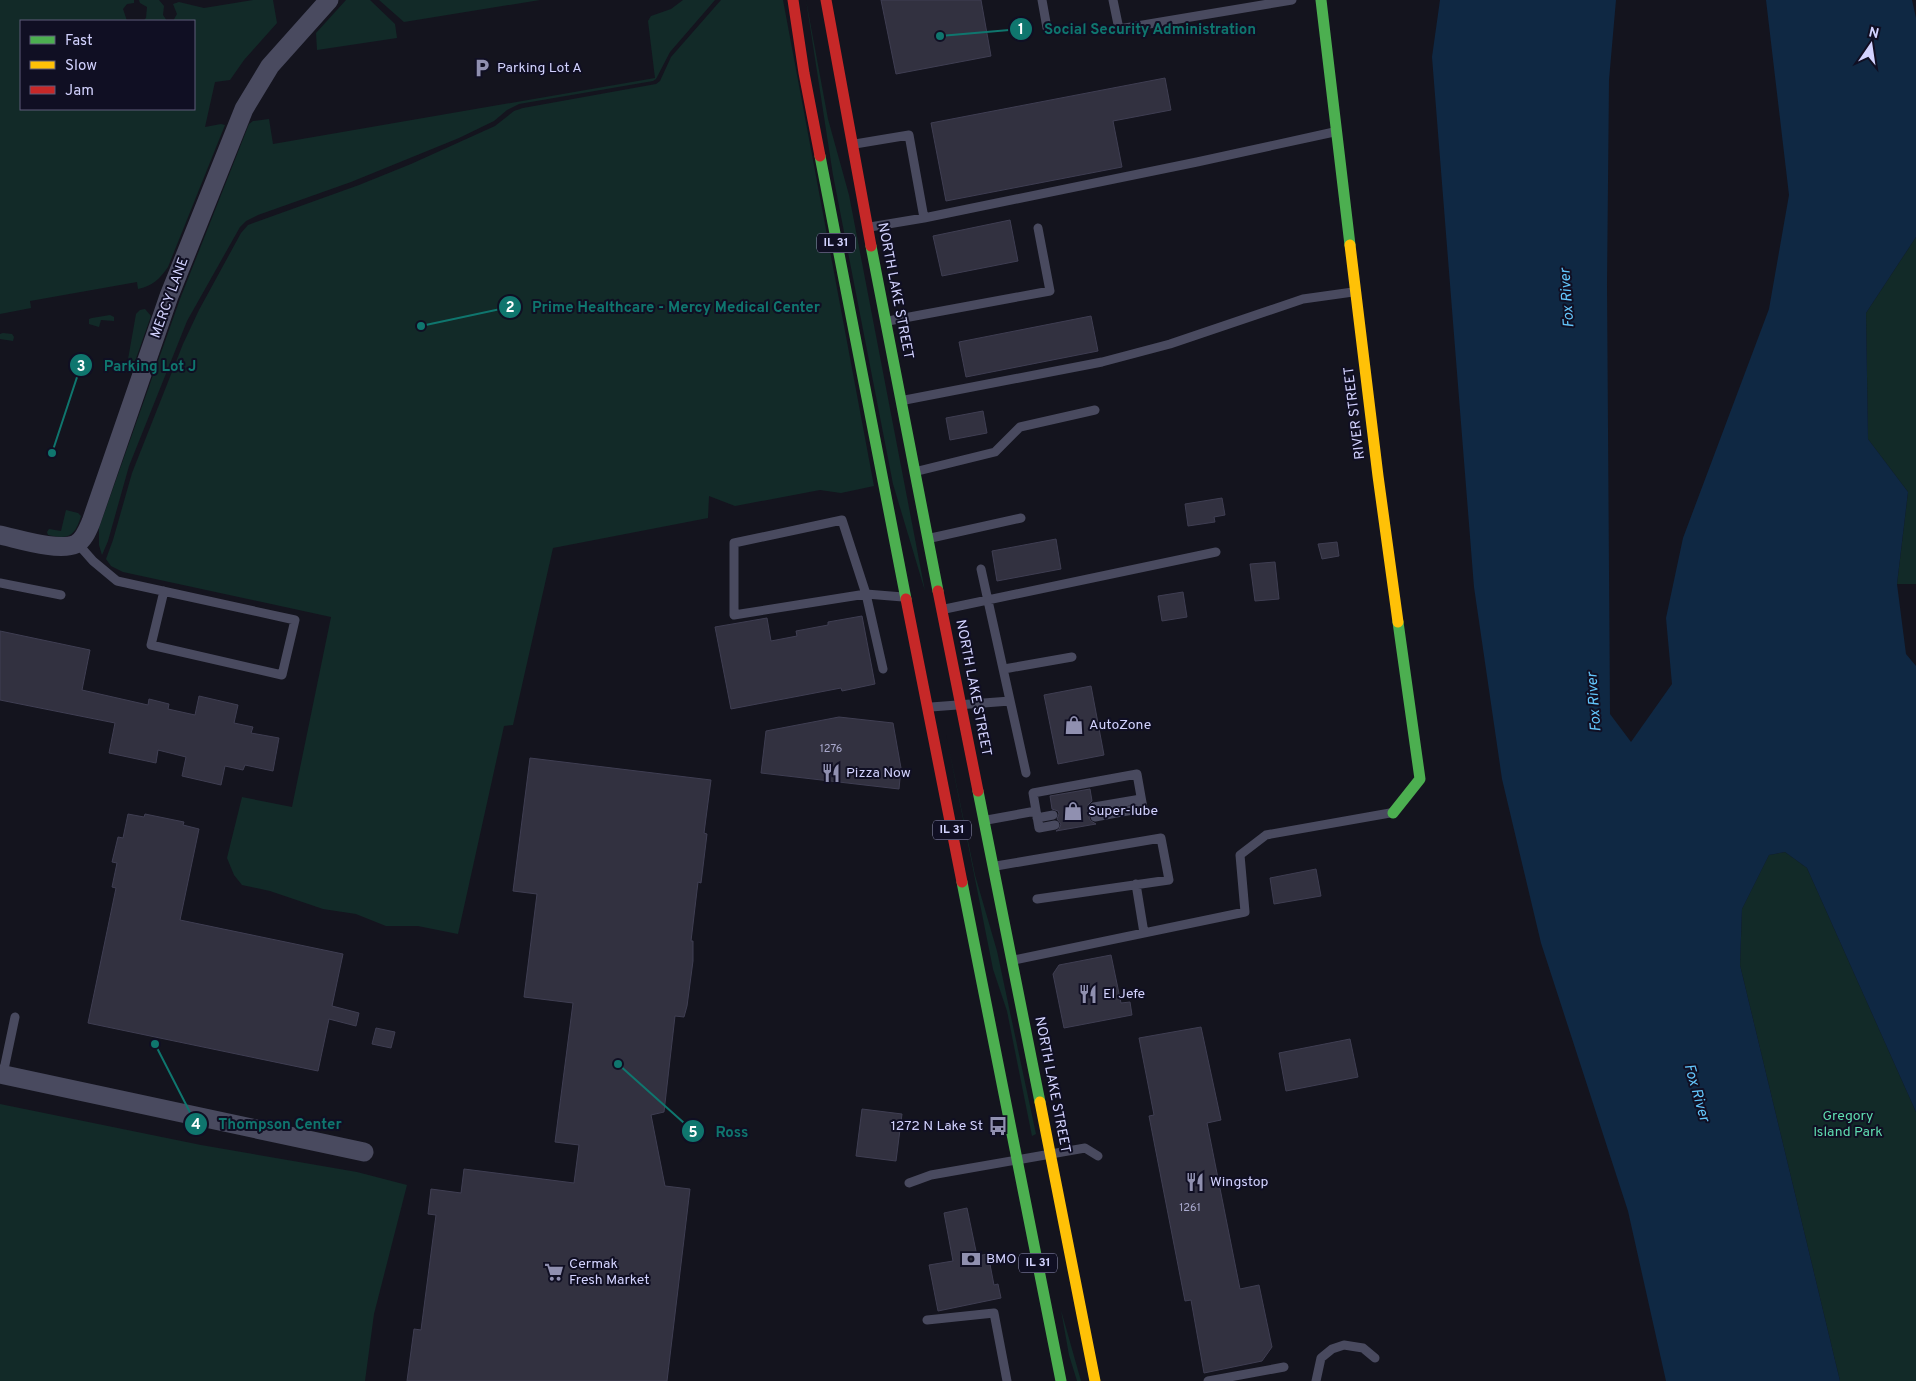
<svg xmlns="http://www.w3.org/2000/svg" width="1916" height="1381" font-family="Overpass,sans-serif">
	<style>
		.green { fill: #122a28 }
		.water { fill: #0f2843 }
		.building { fill: #323140; stroke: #3f3e52 }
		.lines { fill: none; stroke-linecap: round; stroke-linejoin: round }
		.lane { stroke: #494a5f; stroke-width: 9 }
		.street { stroke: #494a5f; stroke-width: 19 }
		.fast { stroke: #4caf50; stroke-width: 11 }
		.slow { stroke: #ffc107; stroke-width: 11 }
		.jam { stroke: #c62828; stroke-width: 11 }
		.labels { text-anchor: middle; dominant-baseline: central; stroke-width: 4; stroke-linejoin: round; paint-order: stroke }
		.number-label { font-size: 11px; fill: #aaaace }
		.shield { fill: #100f23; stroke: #9898bc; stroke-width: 1 }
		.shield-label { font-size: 12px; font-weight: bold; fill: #d2d2fe }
		.poi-label { font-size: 14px; fill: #d2d2fe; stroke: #100f23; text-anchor: start }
		.street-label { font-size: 14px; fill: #d2d2fe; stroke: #100f23 }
		.park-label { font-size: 14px; fill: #5fdcaf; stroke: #100f23 }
		.water-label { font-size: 15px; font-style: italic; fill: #63c5fb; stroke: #100f23 }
		.leader { fill: none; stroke: #0f766e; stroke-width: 2 }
		.callout-dot { fill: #0f766e; stroke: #100f23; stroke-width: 2 }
		.mark-label { font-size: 15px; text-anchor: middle; font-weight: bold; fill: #fff }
		.callout-label { font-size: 15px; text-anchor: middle; font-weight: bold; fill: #0f766e; stroke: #100f23; stroke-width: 4; stroke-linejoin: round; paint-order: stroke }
	</style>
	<rect width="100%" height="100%" fill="#14141e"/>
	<path class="green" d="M0,0H134V3L127,4L123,9L127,21H21V109H194V21H173L177,14L173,4L179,2L204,8L253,0H273L277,23L244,60L230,80L215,82L205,127L221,124L225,125L168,267C160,279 152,286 138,289L137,282L30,301L31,308L0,314Z
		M139,0H159L164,6L163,15L167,21H143L146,18L147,7L140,3Z
		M346,0H370L395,24L397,38L317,50L316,33Z
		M379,0H540L404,22Z
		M683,0H715L670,52L656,79L653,81L519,104L507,110L494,121L459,138L351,182L258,215L246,221L240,227L187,321L129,466L108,541L102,555L99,545V528L180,299L249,124L253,121L269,119L273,144L655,78L648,21L651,16L671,9Z
		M721,0H783L874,486L841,493L820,490L735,506L709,496L708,518L553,548L513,725L504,726L458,934L418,926H386L356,914L323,909L270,891L242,885L234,875L227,858L242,797L292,807L331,617L123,572L111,566L106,559L113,540L132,473L183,344L199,310L241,233L248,225L359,185L411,164L495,126L514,111L523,108L656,84L660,81L671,57Z
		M806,0L828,119L849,195L925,591L893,484L833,175Z
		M1916,237V584H1897L1908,492L1868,439L1866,313Z
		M145,309L151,316L133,367L129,371L126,368L127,365L136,314L140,310Z
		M110,315L114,317V321L101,320L99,327L89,324V319L92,318Z
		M3,333L12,334L14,337L13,341L0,339V334Z
		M66,510L78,513L81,516C75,536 69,540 48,535L47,532L49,529L61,531Z
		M946,734L975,875L997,951L1036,1134L1032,1136L1007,1011L993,969Z
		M1785,852L1807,868L1916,1112V1381H1840L1740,965L1742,909L1769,855Z
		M0,1104L201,1145L357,1172L407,1185L374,1314L365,1381H0Z
		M1061,1310L1081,1381H1077L1069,1355Z"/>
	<path class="water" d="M1440,0H1616L1609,80L1607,285L1610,714L1631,742L1672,684L1666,618L1683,538L1769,309L1789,195L1766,0H1912L1916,18V237L1866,313L1868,439L1908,492L1897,584L1906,654L1916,666V1112L1807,868L1785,852L1769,855L1742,909L1740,965L1840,1381H1666L1628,1211L1541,943L1502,779L1474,587L1432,57Z"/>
	<path class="building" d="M881,0H981L991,56L896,74Z
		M1165,78L1171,110L1113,121L1122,167L946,201L931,123Z
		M1010,220L1018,261L942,276L933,236Z
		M1091,316L1098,351L966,377L959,342Z
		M983,411L987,433L950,440L946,418Z
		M1222,498L1225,515L1214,517L1215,522L1188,526L1185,504Z
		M1056,539L1061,569L997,581L992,551Z
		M1337,542L1339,556L1322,559L1318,544Z
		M1275,562L1279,599L1255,601L1250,564Z
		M1183,592L1187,617L1162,621L1158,596Z
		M862,616L875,684L842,691L841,688L731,709L715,627L767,618L771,641L797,636L796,631L828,625V622Z
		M0,631L90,650L82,690L148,705L149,699L169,704L168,709L195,715L199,696L238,705L234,723L253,727L251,733L279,738L273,771L245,765L243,770L225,766L221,785L182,776L186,757L158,750L156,763L109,753L115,723L0,700Z
		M1091,686L1104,755L1058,764L1044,695Z
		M839,717L893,723L901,768L899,789L761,773L766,731Z
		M530,758L711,780L704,833L707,834L701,883L698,882L691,941H693V961L687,1006L684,1017L675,1016L664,1112L651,1115L665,1186L690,1189L667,1381H407L414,1329L421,1330L436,1215L428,1214L431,1189L461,1193L464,1169L574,1183L579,1145L555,1142L573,1003L524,997L537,894L513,891Z
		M1090,789L1092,801L1088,805L1091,812L1089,818L1091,821L1096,824L1056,831L1059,829L1061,824L1057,819L1059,814L1058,811L1052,809L1050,796Z
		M128,814L144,817L145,814L184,822L183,825L199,829L180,920L343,954L332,1006L359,1013L356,1026L329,1019L318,1071L88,1023L116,888L112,887L117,863L112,862L118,837L123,838Z
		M1316,869L1321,896L1274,904L1270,878Z
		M1111,955L1121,1003L1130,1002L1132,1015L1064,1028L1053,974L1059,965Z
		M1201,1027L1221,1120L1207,1123L1240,1289L1259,1285L1272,1347L1262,1361L1204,1373L1191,1300L1185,1301L1149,1116L1154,1115L1139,1038Z
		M376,1028L395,1032L391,1048L372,1044Z
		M1350,1039L1358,1077L1286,1091L1279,1053Z
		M862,1109L902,1114L896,1161L856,1156Z
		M967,1208L977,1256L988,1254L994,1285L998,1284L1001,1298L938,1311L929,1265L953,1261L944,1213Z"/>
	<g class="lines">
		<path class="lane" d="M1042,0L1047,28
			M1113,0L1119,29L1292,0
			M855,144L909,135L924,218
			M870,227L924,218L1197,162L1334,132
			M888,321L1050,291L1038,228
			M905,400L1102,362L1170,344L1303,299L1353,292
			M918,471L995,452L1020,427L1095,410
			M931,538L1021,518
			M78,544L93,561L117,581L295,620L282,675L151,645L164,591
			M981,569L1026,773
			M0,583L61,595
			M945,609L1216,552
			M883,669L866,594L734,615V543L842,520L866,594L903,597
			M1004,669L1072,657
			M931,707L1010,701
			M1094,807L1141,799
			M1037,818L1053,815
			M987,820L1036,811
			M1055,825L1039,828L1033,793L1137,774L1143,808L1095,817
			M996,866L1161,838L1169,880L1037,899
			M1136,884L1144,933
			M1014,960L1245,912L1240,855L1266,835L1390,813
			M3,1074L15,1017
			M909,1183L931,1175L1085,1148L1098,1156
			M927,1320L994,1313L1007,1381
			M1208,1381L1284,1367
			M1316,1381L1321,1358L1332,1349L1344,1345L1363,1348L1375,1358"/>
		<path class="street" d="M0,535C19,539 59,552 76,544C84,540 88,529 91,522L169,296L244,109L270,66L329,0
			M0,1074L364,1152"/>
		<path class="fast" d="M1321,0L1350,245
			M820,156L906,599
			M871,246L938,591
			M978,791L1040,1102
			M1393,813L1420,779L1398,622
			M962,882L1061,1381"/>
		<path class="slow" d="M1350,245L1378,476L1398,622
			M1040,1102L1095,1381"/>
		<path class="jam" d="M793,0L804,73L820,156
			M826,0L871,246
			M938,591L978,791
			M906,599L962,882"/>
	</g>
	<defs>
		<g id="parking-bare" transform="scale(1.5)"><path d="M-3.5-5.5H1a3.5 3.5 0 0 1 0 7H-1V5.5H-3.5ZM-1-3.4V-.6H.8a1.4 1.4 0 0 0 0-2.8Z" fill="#9090b0" stroke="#100f23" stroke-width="2.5" paint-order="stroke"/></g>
		<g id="shop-bare" transform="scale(1.5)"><path d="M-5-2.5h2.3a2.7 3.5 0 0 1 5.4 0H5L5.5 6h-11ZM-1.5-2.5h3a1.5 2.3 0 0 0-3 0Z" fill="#9090b0" stroke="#100f23" stroke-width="2.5" paint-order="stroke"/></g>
		<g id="restaurant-bare" transform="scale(1.5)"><path d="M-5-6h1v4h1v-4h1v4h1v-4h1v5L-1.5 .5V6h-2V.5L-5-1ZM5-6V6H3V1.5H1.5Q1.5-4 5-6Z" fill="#9090b0" stroke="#100f23" stroke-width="2.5" paint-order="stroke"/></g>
		<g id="bus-bare" transform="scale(1.5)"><path d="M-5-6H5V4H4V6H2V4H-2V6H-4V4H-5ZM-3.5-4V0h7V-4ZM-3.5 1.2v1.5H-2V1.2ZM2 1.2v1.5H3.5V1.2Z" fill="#9090b0" stroke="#100f23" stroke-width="2.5" paint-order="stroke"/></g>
		<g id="bank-bare" transform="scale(1.5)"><path d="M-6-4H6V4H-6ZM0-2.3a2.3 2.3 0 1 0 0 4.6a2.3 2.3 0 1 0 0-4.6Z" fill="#9090b0" stroke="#100f23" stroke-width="2.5" paint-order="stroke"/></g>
		<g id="supermarket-bare" transform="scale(1.5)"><path d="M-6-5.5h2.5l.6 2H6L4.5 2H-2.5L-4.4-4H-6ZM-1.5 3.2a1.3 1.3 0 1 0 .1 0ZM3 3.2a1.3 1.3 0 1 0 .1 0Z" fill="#9090b0" stroke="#100f23" stroke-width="2.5" paint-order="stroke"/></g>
	</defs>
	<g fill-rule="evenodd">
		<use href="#parking-bare" x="482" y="68"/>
		<use href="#shop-bare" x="1074" y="725"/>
		<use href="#restaurant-bare" x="831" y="773"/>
		<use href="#shop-bare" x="1073" y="811"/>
		<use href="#restaurant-bare" x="1088" y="994"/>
		<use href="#bus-bare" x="998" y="1126"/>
		<use href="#restaurant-bare" x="1195" y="1182"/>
		<use href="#bank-bare" x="971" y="1259"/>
		<use href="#supermarket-bare" x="554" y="1272"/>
	</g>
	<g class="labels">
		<g class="number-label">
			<text x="831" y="749">1276</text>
			<text x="1190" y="1208">1261</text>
		</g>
		<g class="shield">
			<rect x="817" y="233.5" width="38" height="19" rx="4"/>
			<rect x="933" y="820.5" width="38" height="19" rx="4"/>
			<rect x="1019" y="1253.5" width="38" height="19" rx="4"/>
		</g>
		<g class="shield-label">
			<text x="836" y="243">IL 31</text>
			<text x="952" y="830">IL 31</text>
			<text x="1038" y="1263">IL 31</text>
		</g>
		<g class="poi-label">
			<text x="497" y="68">Parking Lot A</text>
			<text x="1089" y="725">AutoZone</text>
			<text x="846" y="773">Pizza Now</text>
			<text x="1088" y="811">Super-lube</text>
			<text x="1103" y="994">El Jefe</text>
			<text x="983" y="1126" text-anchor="end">1272 N Lake St</text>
			<text x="1210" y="1182">Wingstop</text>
			<text x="986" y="1259">BMO</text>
			<text x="569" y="1264">Cermak<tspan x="569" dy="16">Fresh Market</tspan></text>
		</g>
		<g class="street-label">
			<text transform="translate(895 291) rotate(79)">NORTH LAKE STREET</text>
			<text transform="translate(170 298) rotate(-70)">MERCY LANE</text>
			<text transform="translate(1355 413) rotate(-97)">RIVER STREET</text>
			<text transform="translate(973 688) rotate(79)">NORTH LAKE STREET</text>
			<text transform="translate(1052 1085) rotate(79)">NORTH LAKE STREET</text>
		</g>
		<g class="park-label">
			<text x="1848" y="1116">Gregory<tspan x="1848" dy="16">Island Park</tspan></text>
		</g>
		<g class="water-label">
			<text transform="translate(1568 298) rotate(-94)">Fox River</text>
			<text transform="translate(1595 702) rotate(-94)">Fox River</text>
			<text transform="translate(1696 1093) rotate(74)">Fox River</text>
		</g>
	</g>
	<path class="leader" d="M940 36L1021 29M421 326L510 307M52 453L81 365M155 1044L196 1124M618 1064L693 1131"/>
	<g class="callout-dot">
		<circle cx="940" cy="36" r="5"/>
		<circle cx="421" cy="326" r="5"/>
		<circle cx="52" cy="453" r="5"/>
		<circle cx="155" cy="1044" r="5"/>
		<circle cx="618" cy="1064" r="5"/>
		<circle cx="1021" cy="29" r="12"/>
		<circle cx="510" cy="307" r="12"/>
		<circle cx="81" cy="365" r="12"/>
		<circle cx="196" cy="1124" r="12"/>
		<circle cx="693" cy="1131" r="12"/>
	</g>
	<g class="mark-label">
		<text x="1021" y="34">1</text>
		<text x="510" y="312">2</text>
		<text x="81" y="371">3</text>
		<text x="196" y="1129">4</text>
		<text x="693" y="1137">5</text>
	</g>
	<g class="callout-label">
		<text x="1150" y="34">Social Security Administration</text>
		<text x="676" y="312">Prime Healthcare - Mercy Medical Center</text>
		<text x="150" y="371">Parking Lot J</text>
		<text x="280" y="1129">Thompson Center</text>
		<text x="732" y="1137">Ross</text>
	</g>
	<rect x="20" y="20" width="175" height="90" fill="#100f23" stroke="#5e5d7b"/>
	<rect x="30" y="36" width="25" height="8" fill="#4caf50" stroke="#5e5d7b"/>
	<text x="65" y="45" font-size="15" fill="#d2d2fe">Fast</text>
	<rect x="30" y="61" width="25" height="8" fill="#ffc107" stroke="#5e5d7b"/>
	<text x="65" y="70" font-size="15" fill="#d2d2fe">Slow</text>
	<rect x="30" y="86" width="25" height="8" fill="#c62828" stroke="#5e5d7b"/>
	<text x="65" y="95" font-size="15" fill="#d2d2fe">Jam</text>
	<g transform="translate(1871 45) rotate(13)" stroke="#100f23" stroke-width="4" paint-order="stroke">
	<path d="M0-4L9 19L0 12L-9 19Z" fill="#d2d2fe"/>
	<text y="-8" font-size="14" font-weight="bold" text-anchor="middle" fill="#d2d2fe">N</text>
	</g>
</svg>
